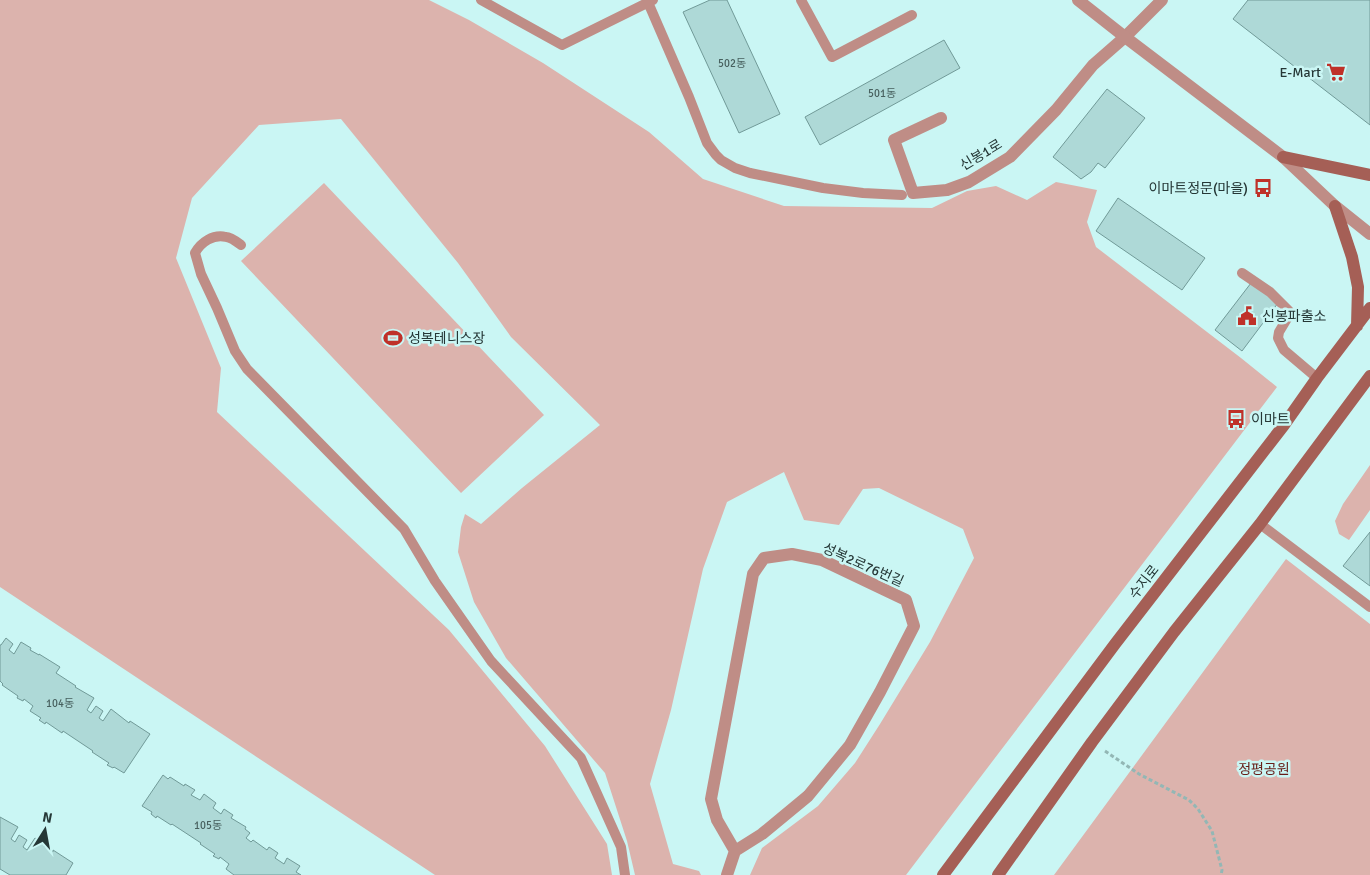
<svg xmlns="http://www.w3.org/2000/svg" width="1370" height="875" font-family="Signika,'Noto Sans KR',sans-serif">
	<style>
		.green { fill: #dcb3ad }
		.building { fill: #aed9d7; stroke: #719a98 }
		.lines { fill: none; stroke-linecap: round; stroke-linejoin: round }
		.path { stroke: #93b7b5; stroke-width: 3; stroke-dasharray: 4 2.5; stroke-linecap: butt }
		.service { stroke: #bf8d86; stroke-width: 10 }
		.minor { stroke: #bf8d86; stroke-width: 12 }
		.tertiary { stroke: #bf8d86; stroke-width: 12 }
		.secondary { stroke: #a55f56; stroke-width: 12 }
		.labels { text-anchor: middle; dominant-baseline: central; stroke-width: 5; stroke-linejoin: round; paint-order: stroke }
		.number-label { font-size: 11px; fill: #47605e }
		.poi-label { font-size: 14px; fill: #253736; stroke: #caf6f4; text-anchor: start }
		.street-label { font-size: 14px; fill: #253736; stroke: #caf6f4 }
		.park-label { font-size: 14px; fill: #671d18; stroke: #caf6f4 }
	</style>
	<rect width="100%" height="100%" fill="#caf6f4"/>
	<path class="green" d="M0,0H429L469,20L543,63L649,132L703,179L784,206L932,208L967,191L996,186L1027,200L1056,182L1097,190L1087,222L1096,247L1241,358L1277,387L906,875H750L762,848L818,806L855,763L880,724L930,642L974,558L963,529L879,488L863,489L839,525L804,520L784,472L727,502L703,569L671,710L650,784L673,864L699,871L701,875H635L627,841L605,773L506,658L474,602L458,552L461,527L465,514L481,524L522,488L600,425L511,337L458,263L341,119L259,125L192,198L176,258L221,368L217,412L449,630L545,746L607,844L612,875H435L0,587Z
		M324,183L544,415L461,493L241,261Z
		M1370,465V510L1349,540L1339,534L1335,521L1343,504Z
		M1286,559L1370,624V875H1054Z"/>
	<path class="building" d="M710,0H727L780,114L739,133L683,12Z
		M1248,0H1370V125L1233,19Z
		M944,40L960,68L820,145L805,117Z
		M1107,89L1145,118L1105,168L1098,163L1091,172L1081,179L1053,157Z
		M1118,198L1205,258L1182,290L1096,231Z
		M1251,283L1278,303L1242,351L1215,330Z
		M1370,532V586L1343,566Z
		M6,638L13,644L9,650L14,654L21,642L31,648L30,650L39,655V654L60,667L56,673L76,686L75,687L94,698L87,710L91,713L96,706L103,711L99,718L103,721L111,709L129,723L130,721L150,734L124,773L114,767L113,768L107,765L109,763L92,752L93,751L63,731L62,733L46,722L45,724L39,720L41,718L30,711L33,706L24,699L23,701L17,698L18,696L2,685L3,684L0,681V645H1Z
		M163,775L168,779L170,777L184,786L185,784L195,790L191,795L200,800L204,794L216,803L213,808L221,814L224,809L233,815L231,818L246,827L245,829L250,833L246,838L251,842L253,840L267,850L269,847L278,853L275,858L284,864L287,858L300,866L296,872L301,875H234L226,869L229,864L220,857L219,859L213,856L215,854L200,844L201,843L172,824L171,825L157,816L156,818L151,814L152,812L142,806Z
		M0,817L18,827L11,839L15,842L19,835L27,840L23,847L27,850L35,838L45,845L44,846L53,852V850L73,863L66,875H10L0,869Z"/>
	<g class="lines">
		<path class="path" d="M1105,751L1139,774L1189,800L1198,809L1212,831L1222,870L1221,875"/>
		<path class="service" d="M481,0L562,45L653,0
			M647,0L689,97L707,143L716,155L721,160L735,168L750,173L823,188L863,193L902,195
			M801,0L832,57L912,15
			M241,245C237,242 231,237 226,237C213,234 201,242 195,253L201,274L217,308L235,351L247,369L404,529L435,581L491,661L581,758L621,847L625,875
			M1242,273L1270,292L1289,311L1288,317L1279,332L1278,338L1284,350L1317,378
			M1260,524L1370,607"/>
		<path class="minor" d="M941,118L894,140L913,193L947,190L969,182L1010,157L1056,110L1093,65L1125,37L1162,0
			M727,875L735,851L762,834L808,796L850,745L880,692L914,626L906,600L822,560L792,554L764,558L753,574L711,799L717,820L735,851"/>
		<path class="tertiary" d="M1078,0L1125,37L1283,157L1335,206L1370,234"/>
		<path class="secondary" d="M1283,157L1370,175
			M1335,206L1352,257L1358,287L1357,326
			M943,875L1115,644L1284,425L1317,378L1370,308
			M998,875L1092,742L1174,632L1260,524L1370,376"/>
	</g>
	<defs>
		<g id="supermarket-bare" transform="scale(1.5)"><path d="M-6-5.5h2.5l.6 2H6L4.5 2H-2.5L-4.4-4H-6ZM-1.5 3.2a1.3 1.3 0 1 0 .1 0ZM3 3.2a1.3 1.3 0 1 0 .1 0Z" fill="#bf3129" stroke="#caf6f4" stroke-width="2.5" paint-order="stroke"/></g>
		<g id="bus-bare" transform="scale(1.5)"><path d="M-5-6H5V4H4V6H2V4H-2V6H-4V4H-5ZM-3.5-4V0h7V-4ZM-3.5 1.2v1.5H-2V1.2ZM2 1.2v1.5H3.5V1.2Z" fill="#bf3129" stroke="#caf6f4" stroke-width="2.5" paint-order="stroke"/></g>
		<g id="civic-bare" transform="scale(1.5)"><path d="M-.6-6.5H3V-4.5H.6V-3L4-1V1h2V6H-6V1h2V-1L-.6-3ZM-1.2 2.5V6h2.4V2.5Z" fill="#bf3129" stroke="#caf6f4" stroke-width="2.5" paint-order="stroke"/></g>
		<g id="stadium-bare" transform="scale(1.5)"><path d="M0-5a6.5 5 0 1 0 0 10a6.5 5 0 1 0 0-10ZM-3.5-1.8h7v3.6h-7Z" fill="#bf3129" stroke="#caf6f4" stroke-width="2.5" paint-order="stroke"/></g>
	</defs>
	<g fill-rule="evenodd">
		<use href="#supermarket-bare" x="1336" y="72"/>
		<use href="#bus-bare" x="1263" y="188"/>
		<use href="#civic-bare" x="1247" y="316"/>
		<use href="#stadium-bare" x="393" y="338"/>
		<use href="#bus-bare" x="1236" y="419"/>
	</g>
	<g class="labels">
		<g class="number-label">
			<text x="732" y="63">502동</text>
			<text x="882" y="93">501동</text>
			<text x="60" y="703">104동</text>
			<text x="208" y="825">105동</text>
		</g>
		<g class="poi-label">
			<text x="1321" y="72" text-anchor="end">E-Mart</text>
			<text x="1248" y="188" text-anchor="end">이마트정문(마을)</text>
			<text x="1262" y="316">신봉파출소</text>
			<text x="408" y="338">성복테니스장</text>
			<text x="1251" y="419">이마트</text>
		</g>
		<g class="street-label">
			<text transform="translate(981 155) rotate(-31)">신봉1로</text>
			<text transform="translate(863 565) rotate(24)">성복2로76번길</text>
			<text transform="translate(1144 582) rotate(-52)">수지로</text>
		</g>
		<g class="park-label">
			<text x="1264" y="769">정평공원</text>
		</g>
	</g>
	<g transform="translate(45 830) rotate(11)" stroke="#caf6f4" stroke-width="4" paint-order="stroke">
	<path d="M0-4L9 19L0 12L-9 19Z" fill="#253736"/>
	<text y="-8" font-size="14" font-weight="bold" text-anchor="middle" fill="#253736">N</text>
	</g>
</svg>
